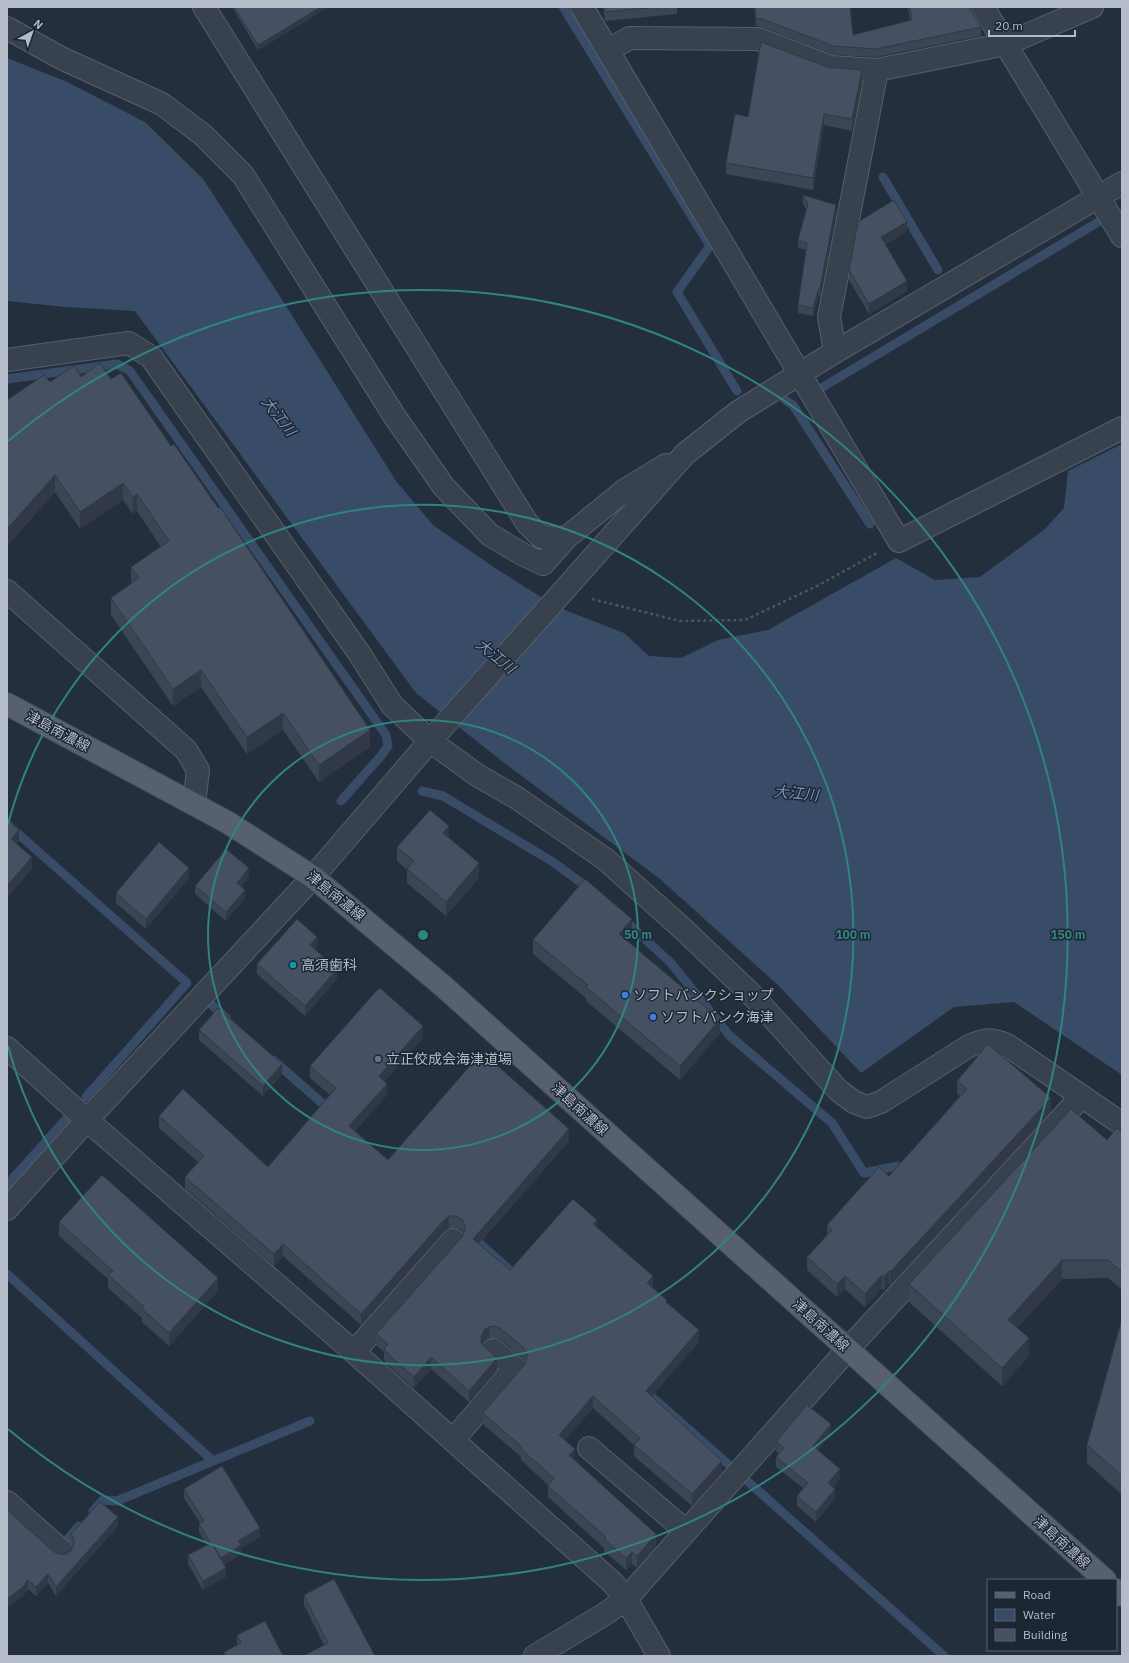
<svg xmlns="http://www.w3.org/2000/svg" width="1129" height="1663" font-family="'IBM Plex Sans','Noto Sans JP',sans-serif">
	<style>
		.water { fill: #394c67 }
		.lines { fill: none; stroke-linecap: round; stroke-linejoin: round }
		.stream { stroke: #394c67; stroke-width: 9 }
		.minor-casing { stroke: #565f6c; stroke-width: 24 }
		.major-casing { stroke: #414a57; stroke-width: 24 }
		.path { stroke: #44595c; stroke-width: 2.5; stroke-dasharray: 3 3; stroke-linecap: butt }
		.minor { stroke: #38414e; stroke-width: 22 }
		.major { stroke: #56606e; stroke-width: 22 }
		.wall { fill: #3b4654 }
		.shaded-wall { fill: #303945 }
		.building { fill: #455162; stroke: #303945 }
		.ring { fill: none; stroke: #308480; stroke-width: 2 }
		.culture-dot { fill: #0f9aa8; stroke: #1d2633; stroke-width: 1.5 }
		.shop-dot { fill: #3f7fe0; stroke: #1d2633; stroke-width: 1.5 }
		.worship-dot { fill: #6b7280; stroke: #1d2633; stroke-width: 1.5 }
		.labels { text-anchor: middle; dominant-baseline: central; stroke-width: 3; stroke-linejoin: round; paint-order: stroke }
		.street-label { font-size: 14px; fill: #b4bcc9; stroke: #1d2633 }
		.poi-label { font-size: 14px; fill: #b4bcc9; stroke: #1d2633; text-anchor: start }
		.water-label { font-size: 15px; font-style: italic; fill: #7c92b1; stroke: #1d2633 }
		.centre { fill: #308480; stroke: #1d2633; stroke-width: 2 }
		.ring-label { font-size: 12px; text-anchor: middle; font-weight: bold; fill: #308480; stroke: #1d2633; stroke-width: 3; stroke-linejoin: round; paint-order: stroke }
	</style>
	<rect width="100%" height="100%" fill="#242f3e"/>
	<path class="water" d="M7,58L65,81L145,122L203,179L281,298L396,481L433,525L495,568L557,607L624,633L649,656L681,658L718,640L768,630L896,558L935,580L980,577L1045,529L1064,508L1068,471L1122,444V1075L1014,1002L954,1007L861,1073L779,986L660,879L503,762L416,693L135,311L66,307L7,301Z"/>
	<g class="lines">
		<path class="stream" d="M563,7L710,246L677,292L737,391
			M883,177L938,270
			M7,379L117,364L130,371L386,735L388,746L380,757L341,801
			M818,390L1100,221
			M785,400L793,405L870,524
			M422,791L443,796L553,862L591,890
			M7,824L187,983L86,1097
			M622,918L670,962L730,1036L832,1123L864,1173L898,1166L907,1174
			M210,1003L226,1018
			M273,1060L331,1111
			M7,1185L67,1118
			M470,1235L512,1272
			M7,1274L213,1461L310,1421
			M642,1388L728,1464
			M745,1479L944,1656
			M93,1511L103,1500L117,1501L213,1461
			M67,1540L79,1526"/>
		<g class="minor-casing">
			<path id="minor" d="M204,7L527,523L541,537L566,538L625,490L666,465
				M582,7L899,541L1122,428
				M983,7L1122,236
				M7,28L61,58L162,104L203,135L243,175L395,417L444,487L490,535L524,555L543,564L566,538
				M608,50L630,38L758,39L831,67L877,70L1006,44L1092,7
				M835,352L829,317L877,70
				M7,360L129,343L151,357L359,653L392,705L430,741L477,775L517,798L605,859L683,929L751,994L839,1091L854,1102L867,1107L881,1102L969,1046C985,1039 991,1038 1007,1045L1122,1124
				M7,591L186,750L198,770L194,804
				M7,1048L87,1120L354,1352L613,1583L626,1599L659,1656
				M7,1209L87,1120L313,877L430,741L685,454L738,412L835,352L1122,183
				M354,1352L453,1240
				M453,1440L515,1368L493,1350
				M589,1448L686,1531
				M7,1502L62,1551
				M535,1656L605,1614L626,1599L848,1349L1082,1096"/>
		</g>
		<g class="major-casing">
			<path id="major" d="M7,704L227,822L313,877L443,986L1105,1580
				M1116,1590L1122,1595"/>
		</g>
		<path class="path" d="M592,599L680,621L745,620L817,586L877,553"/>
		<use href="#minor" class="minor"/>
		<use href="#major" class="major"/>
	</g>
	<path class="wall" d="M232,7H329L258,50Z
		M603,7H677V14L605,21Z
		M754,7H850L853,35L910,20L908,7H969L981,27V36L876,57L834,55L762,27L756,26Z
		M827,67L862,82L852,131L824,125L813,190L726,174V163L748,117Z
		M803,195L836,213L820,297L819,296L813,316L798,313V305L806,250L798,248V240L806,209L803,204Z
		M858,222L907,231L885,245L907,291L869,314L849,280V270Z
		M81,377L111,379L370,747L319,782L283,730L247,754L201,687L173,706L111,615V598L131,584V567L161,547L137,511L133,514L123,500L80,529L55,492L7,546V400L50,382Z
		M449,838L479,878L446,916L407,883V870L397,861V847Z
		M249,877L241,886L245,898L226,921L195,894V886Z
		M189,878L146,929L116,903V893Z
		M632,933L626,940L720,1033L680,1080L586,1001V998L533,954V940Z
		M317,947L315,950L337,979L305,1016L257,974V964Z
		M199,1030L282,1074L263,1096L199,1040Z
		M423,1038L384,1081L387,1095L355,1131L388,1160L569,1141L479,1244L510,1270L597,1228L667,1303L699,1342L651,1396L722,1473L692,1506L634,1456V1445L593,1408L565,1440L575,1460L656,1546L637,1568L632,1564L626,1570L604,1551V1548L548,1497V1485L521,1460V1457L483,1424V1413L525,1364L526,1362L523,1358L501,1340L495,1338H489L484,1342L483,1344L497,1370L469,1402L431,1369L414,1388L390,1367L384,1360V1352L376,1345V1334L462,1237L464,1234L462,1231L456,1228H449L444,1232L361,1325L283,1256L274,1266L185,1188V1177L198,1162L159,1128V1116L268,1167L330,1095L310,1078V1066Z
		M957,1081L1051,1111L890,1285L889,1284L884,1290L882,1288L865,1307L845,1289L837,1297L807,1270V1257L827,1235V1225L889,1176L960,1096L957,1094Z
		M1122,1133V1290L1108,1278L1062,1279L1017,1328L1029,1356L1002,1386L909,1302V1284L1107,1140Z
		M59,1222L218,1291L169,1346L142,1322V1318L108,1288V1279L59,1236Z
		M1122,1319V1495L1087,1463V1445Z
		M831,1433L818,1450L840,1479L833,1487L835,1498L816,1522L797,1506V1496L803,1488L776,1467V1457L779,1454L776,1451V1442Z
		M184,1489L260,1537L241,1548V1554L224,1565L226,1577L203,1590L188,1564V1555L207,1545L199,1532V1524L200,1523L184,1498Z
		M7,1510L54,1552L60,1554H66L71,1551L73,1546L71,1543V1534L118,1526L56,1596L48,1583L36,1596L28,1589L22,1597Z
		M304,1595L375,1656L324,1645L304,1605Z
		M237,1635L283,1656H224V1652L237,1645Z"/>
	<path class="shaded-wall" d="M321,7H329L258,50V45Z
		M862,70V82L852,131V119Z
		M824,114V125L813,190V178Z
		M836,205V213L820,297V288Z
		M907,222V231L881,247V237Z
		M907,281V291L869,314V304Z
		M819,288V296L813,316V308Z
		M55,475V492L7,546V529Z
		M123,483V500L80,529V512Z
		M137,494V511L133,514V497Z
		M201,670V687L173,706V689Z
		M283,713V730L247,754V737Z
		M370,730V747L319,782V765Z
		M449,826V840L443,833Z
		M19,830V842L11,851V839Z
		M32,857V869L7,898V886Z
		M479,863V878L446,916V902Z
		M189,868V878L146,929V919Z
		M249,868V877L237,891V883Z
		M245,890V898L226,921V912Z
		M632,919V933L619,948V934Z
		M317,937V947L310,955V945Z
		M337,969V979L305,1016V1006Z
		M720,1019V1033L680,1080V1066Z
		M423,1026V1038L379,1088V1076Z
		M282,1064V1074L263,1096V1086Z
		M387,1084V1095L349,1138V1126Z
		M1051,1098V1111L890,1285V1272Z
		M569,1129V1141L473,1250V1239Z
		M449,1216V1228L444,1232L361,1325V1314L444,1220Z
		M597,1220V1232L593,1224Z
		M283,1244V1256L274,1266V1254Z
		M1062,1260V1279L1008,1338V1320Z
		M889,1271V1284L884,1290V1277Z
		M882,1275V1288L865,1307V1294Z
		M653,1276V1288L647,1283Z
		M845,1276V1289L837,1297V1284Z
		M218,1278V1291L169,1346V1333Z
		M489,1327V1338L484,1342L481,1348V1337L484,1330Z
		M699,1330V1342L646,1403V1391Z
		M1029,1338V1356L1002,1386V1368Z
		M431,1357V1369L414,1388V1377Z
		M497,1358V1370L469,1402V1391Z
		M593,1396V1408L559,1447V1435Z
		M831,1424V1433L813,1455V1446Z
		M575,1449V1461L569,1455Z
		M722,1461V1473L692,1506V1494Z
		M840,1469V1479L828,1493V1483Z
		M835,1489V1498L816,1522V1512Z
		M118,1517V1526L56,1596V1587Z
		M260,1528V1537L241,1548V1554L221,1566V1558L238,1541Z
		M656,1534V1546L637,1568V1556Z
		M632,1552V1564L626,1570V1558Z
		M226,1568V1577L203,1590V1581Z
		M48,1574V1583L36,1596V1587Z
		M28,1580V1589L22,1597L7,1608V1599Z"/>
	<path class="building" d="M234,7H321L258,45Z
		M604,7H658L605,12Z
		M755,7H850L853,35L912,20L910,7H969L981,27L876,49L834,46L762,19L756,18Z
		M761,42L827,67L862,70L852,119L824,114L813,178L726,163L735,114L748,117Z
		M803,195L836,205L820,288H819L813,308L798,305L807,243L798,240L808,204Z
		M894,200L907,222L881,237L907,281L869,304L849,270L858,222Z
		M100,363L111,379L121,373L171,446L174,444L218,508L220,507L370,730L319,765L283,713L247,737L201,670L173,689L111,598L139,578L131,567L169,541L137,494L133,497L123,483L80,512L55,475L7,529V400L44,375L50,382L74,366L81,377Z
		M430,810L449,826L443,833L479,863L446,902L407,869L414,861L397,847Z
		M7,820L19,830L11,839L32,857L7,886Z
		M159,842L189,868L146,919L116,893Z
		M226,849L249,868L237,883L245,890L226,912L195,886Z
		M585,879L632,919L619,934L720,1019L680,1066L586,987L588,985L533,940Z
		M297,919L317,937L310,945L337,969L305,1006L257,964Z
		M380,988L423,1026L379,1076L387,1084L349,1126L388,1160L482,1052L569,1129L473,1239L510,1270L573,1199L597,1220L593,1224L653,1276L647,1283L667,1300L666,1302L699,1330L646,1391L722,1461L692,1494L634,1445L640,1438L593,1396L559,1435L575,1449L569,1455L656,1534L637,1556L632,1552L626,1558L604,1539L606,1537L548,1486L554,1478L521,1449L522,1447L483,1413L525,1364L527,1358V1352L523,1347L501,1329L495,1326L489,1327L484,1330L481,1337V1343L497,1358L469,1391L431,1357L414,1377L390,1356L384,1349L388,1344L376,1334L462,1237L465,1231V1225L462,1219L456,1216H449L444,1220L361,1314L283,1244L274,1254L185,1177L204,1156L159,1116L183,1089L268,1167L336,1088L310,1066L378,989L379,990Z
		M218,1008L282,1064L263,1086L199,1030Z
		M988,1044L1051,1098L890,1272L889,1271L884,1277L882,1275L865,1294L845,1276L837,1284L807,1257L832,1230L827,1225L879,1167L889,1176L967,1089L957,1081Z
		M1071,1109L1107,1140L1117,1128L1122,1133V1272L1108,1260H1062L1008,1320L1029,1338L1002,1368L909,1284Z
		M102,1175L218,1278L169,1333L142,1309L144,1307L108,1275L113,1271L59,1222Z
		M1122,1319V1476L1087,1445Z
		M807,1405L831,1424L813,1446L840,1469L828,1483L835,1489L816,1512L797,1496L808,1483L776,1457L784,1448L776,1442Z
		M222,1466L260,1528L238,1541L241,1545L221,1558L213,1545L226,1568L203,1581L188,1555L211,1543L199,1524L204,1521L184,1489Z
		M100,1502L118,1517L56,1587L48,1574L36,1587L28,1580L22,1588L7,1599V1510L54,1552L60,1554H66L71,1551L74,1544V1539L71,1534Z
		M334,1579L375,1656H303L328,1643L304,1595Z
		M265,1621L283,1656H227L224,1652L241,1643L237,1635Z"/>
	<g class="ring">
		<circle cx="423" cy="935" r="215"/>
		<path d="M8 824A430 430 0 1 1 8 1046"/>
		<path d="M8 441A645 645 0 1 1 8 1429"/>
	</g>
	<circle class="culture-dot" cx="293" cy="965" r="4"/>
	<g class="shop-dot">
		<circle cx="625" cy="995" r="4"/>
		<circle cx="653" cy="1017" r="4"/>
	</g>
	<circle class="worship-dot" cx="378" cy="1059" r="4"/>
	<g class="labels">
		<g class="street-label">
			<text transform="translate(58 731) rotate(28)">津島南濃線</text>
			<text transform="translate(336 896) rotate(39)">津島南濃線</text>
			<text transform="translate(580 1109) rotate(42)">津島南濃線</text>
			<text transform="translate(821 1325) rotate(42)">津島南濃線</text>
			<text transform="translate(1062 1542) rotate(42)">津島南濃線</text>
		</g>
		<g class="poi-label">
			<text x="301" y="965">高須歯科</text>
			<text x="633" y="995">ソフトバンクショップ</text>
			<text x="661" y="1017">ソフトバンク海津</text>
			<text x="386" y="1059">立正佼成会海津道場</text>
		</g>
		<g class="water-label">
			<text transform="translate(279 416) rotate(52)">大江川</text>
			<text transform="translate(496 656) rotate(39)">大江川</text>
			<text transform="translate(796 793) rotate(5)">大江川</text>
		</g>
	</g>
	<circle cx="423" cy="935" r="6" class="centre"/>
	<g class="ring-label">
		<text x="638" y="939">50 m</text>
		<text x="853" y="939">100 m</text>
		<text x="1068" y="939">150 m</text>
	</g>
	<rect width="1129" height="1663" fill="none" stroke="#b4bcc9" stroke-width="16"/>
	<rect x="987" y="1579" width="130" height="72" fill="#1d2633" stroke="#59626f"/>
	<rect x="995" y="1592" width="20" height="6" fill="#56606e" stroke="#59626f"/>
	<text x="1023" y="1599" font-size="12" fill="#b4bcc9">Road</text>
	<rect x="995" y="1609" width="20" height="12" fill="#394c67" stroke="#59626f"/>
	<text x="1023" y="1619" font-size="12" fill="#b4bcc9">Water</text>
	<rect x="995" y="1629" width="20" height="12" fill="#455162" stroke="#59626f"/>
	<text x="1023" y="1639" font-size="12" fill="#b4bcc9">Building</text>
	<g transform="translate(32 32) rotate(40)" stroke="#1d2633" stroke-width="3" paint-order="stroke">
	<path d="M0-3L7 15L0 10L-7 15Z" fill="#b4bcc9"/>
	<text y="-6" font-size="11" font-weight="bold" text-anchor="middle" fill="#b4bcc9">N</text>
	</g>
	<path d="M989 30v6h86v-6" fill="none" stroke="#b4bcc9" stroke-width="2"/>
	<text x="995" y="30" font-size="12" fill="#b4bcc9" stroke="#1d2633" stroke-width="3" paint-order="stroke">20 m</text>
</svg>
